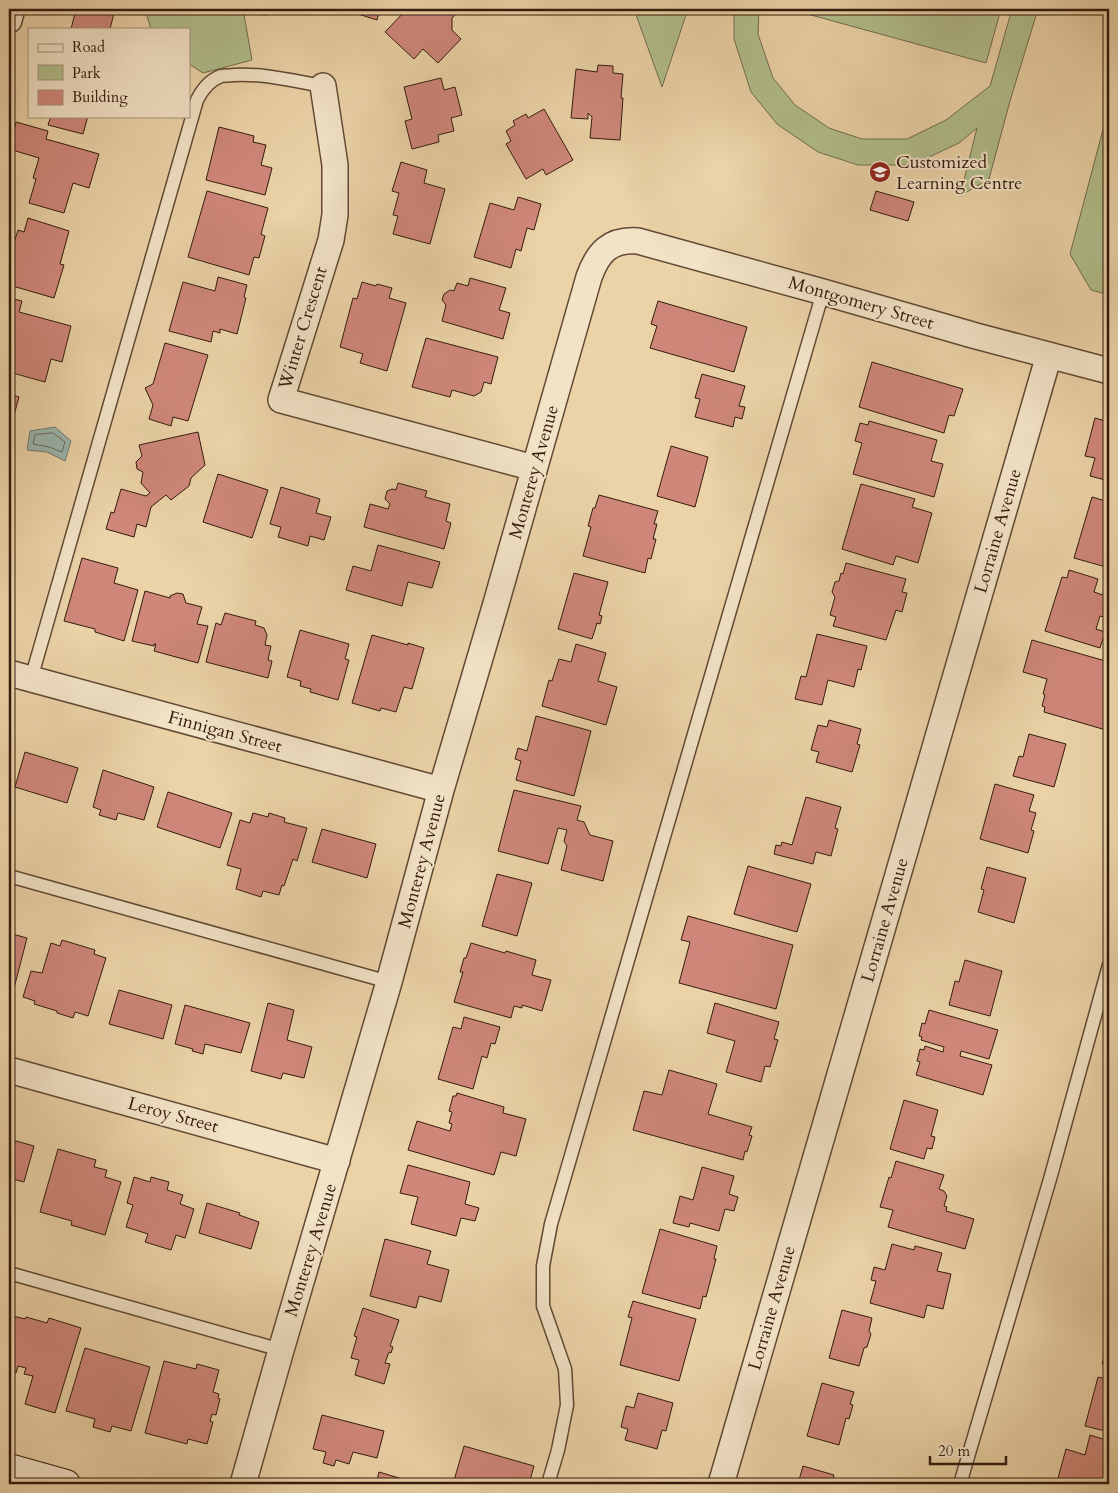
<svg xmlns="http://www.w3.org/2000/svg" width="1118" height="1493" font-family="Cardo,serif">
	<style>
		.green { fill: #b1be8c; stroke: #726c4c }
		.water { fill: #9ab6af; stroke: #71786e }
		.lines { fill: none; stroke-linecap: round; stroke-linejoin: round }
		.shore { stroke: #66685e; stroke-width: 1 }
		.building { fill: #cf877a; stroke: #331b0d }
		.lane-casing { stroke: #614934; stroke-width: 15 }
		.street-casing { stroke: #614934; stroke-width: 28 }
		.secondary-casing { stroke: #331b0d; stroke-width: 30 }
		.lane { stroke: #f2e2c6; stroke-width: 12 }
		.street { stroke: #f2e2c6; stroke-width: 25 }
		.secondary { stroke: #f2e2c6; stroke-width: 28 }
		.labels { text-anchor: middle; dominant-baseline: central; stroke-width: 4; stroke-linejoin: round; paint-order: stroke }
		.poi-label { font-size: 18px; fill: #331b0d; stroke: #f2e2c6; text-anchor: start }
		.street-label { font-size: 18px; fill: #331b0d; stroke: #f2e2c6 }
	</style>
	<rect width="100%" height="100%" fill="#ebd3a7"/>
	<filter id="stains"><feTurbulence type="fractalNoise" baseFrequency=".004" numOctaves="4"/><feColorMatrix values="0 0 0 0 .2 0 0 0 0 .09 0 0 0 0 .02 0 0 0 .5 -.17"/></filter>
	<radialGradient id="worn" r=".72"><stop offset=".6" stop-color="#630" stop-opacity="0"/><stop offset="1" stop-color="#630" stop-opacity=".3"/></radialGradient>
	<path class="green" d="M145,9H243L252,60L203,73L189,64V29H151Z
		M634,9H688L662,87Z
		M734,9H759L758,34L773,78L795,105L829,128L862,139H907L946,120L990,86L1012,9H1038L1010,101L989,179L960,196L977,128L959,143L912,165H858L818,152L777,124L751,92L734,39Z
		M789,9H1001L986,63Z
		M1109,107V295L1091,290L1070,254Z"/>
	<path class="water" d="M55,427L71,441L65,461L47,452L27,450L30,431Z"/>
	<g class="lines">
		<path class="shore" d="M53,433L65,442L62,452L49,447L33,444L35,435Z"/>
	</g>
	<path class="building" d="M76,9H115L110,29H71Z
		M262,9H290L291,12L263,15Z
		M342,9H380L377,20Z
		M407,9H461L452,18V30L461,39L438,63L423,49L414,59L385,32Z
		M598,65L613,66V73L623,74L621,98H623L620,140L590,138L592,117L588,113V119L571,118L576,69L597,72Z
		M441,78L444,90L455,87L462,115L451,118L454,131L438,135L439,142L412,149L405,121L412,119L404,87Z
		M544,109L573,160L546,175L543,169L526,179L506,144L511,141L506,131L515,125L513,121L526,114L528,118Z
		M51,116H88L83,134L48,125Z
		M16,122L48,131L46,139L99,154L89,188L73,183L64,213L29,203L36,179L33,178L39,158L9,149Z
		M219,127L254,136L253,142L266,145L261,165L272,168L265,195L206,180Z
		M401,162L427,170L424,183L445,189L430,244L393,234L398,216L393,215L399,193L392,191Z
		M207,191L268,208L261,234L265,236L259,258L254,257L249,275L188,257Z
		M876,191L914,202L908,221L870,210Z
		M518,197L541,204L534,230L527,228L521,251L516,249L511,268L474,257L490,203L514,210Z
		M28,218L69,231L60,264L64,265L54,298L9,285V270L13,256L10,255L18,230L24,232Z
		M218,277L247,285L244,297L246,298L237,334L220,329V333L213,331L211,342L169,331L183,282L215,291Z
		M470,278L506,288L499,310L510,313L503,339L442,321L446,305L442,300L444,294L450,290L454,291L457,283L468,286Z
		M362,282L376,286L377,284L392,288L389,298L406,303L387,371L360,363L363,354L340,347L353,298L357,299Z
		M9,298L22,301L19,312L71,326L62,362L51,359L45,382L9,372Z
		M658,301L747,327L734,372L650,348L657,326L651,324Z
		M426,338L498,357L491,384L484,382L481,392L474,396L452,390L450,397L412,387Z
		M165,343L208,355L188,421L173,417L171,426L149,419L153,405L145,388L153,384Z
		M872,362L963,389L954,416L949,415L944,433L859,407Z
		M702,374L745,386L739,406L745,407L742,419L735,417L733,427L695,417L700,399L695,398Z
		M9,394L19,397L9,433Z
		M1095,418L1109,422V481L1090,476L1095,458L1085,456Z
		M869,421L937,440L931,461L943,464L934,497L853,474L862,443L855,441L860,423L868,425Z
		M198,432L205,465L191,478L189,486L171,500L166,495L151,507L146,527L137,524L134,537L106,529L111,512L114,513L121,489L146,496L150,493L141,483L143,472L137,469L136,462L142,456L139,445Z
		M671,446L708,457L695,507L657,496Z
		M218,474L268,490L252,538L203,522Z
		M398,483L427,491L425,497L450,504L446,521L451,523L444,549L364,527L370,504L388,509L390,504L385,499L387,491L392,489L396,490Z
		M861,484L915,499L912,507L932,513L918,563L896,556L893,565L842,549Z
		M281,487L320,499L316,513L331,517L324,540L310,536L308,546L278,537L281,527L270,524Z
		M599,495L658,511L654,524H657L653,539H656L651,559L648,558L645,573L583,556L591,527L588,526L593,508H595Z
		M1092,497L1109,502V557L1106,567L1074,558Z
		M378,545L440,562L432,588L408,582L402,606L346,590L353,566L371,571Z
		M82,558L118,568L114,583L138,590L124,641L95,632V629L64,621Z
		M846,563L906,579L902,592L907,593L902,612L896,610L886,640L833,626L836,617L830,615L835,597L832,592L835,582L839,581L841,573L843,574Z
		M1069,570L1098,579L1094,592L1109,597V602L1104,617L1100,616L1096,629L1105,632L1100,648L1045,631L1062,577L1067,578Z
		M574,573L608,582L599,615L602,616L600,624L597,623L592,639L558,629Z
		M145,591L170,598V596L177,593L183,594L186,603L202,607L197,624L208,626L198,663L154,651L156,644H154V646L132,641Z
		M225,613L256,621L255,625L264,628L267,635L265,645L271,646L268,660L272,661L268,678L206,662L216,623L221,625Z
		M300,630L349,644L345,659L349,660L338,700L310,692L311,689L300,686L301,681L287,677Z
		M817,634L867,646L861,670L858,669L854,687L828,680L822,705L795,699L801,676L806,677Z
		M372,635L408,645V643L424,648L412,689L404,687L396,712L381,708L380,711L352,703Z
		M1032,640L1109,662V720L1106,730L1044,712L1045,707L1042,706L1045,695L1043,694L1047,679L1023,672Z
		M576,644L606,653L598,681L617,687L606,725L542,706L549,680L552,681L559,659L571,662Z
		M536,716L591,731L574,796L516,780L521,761L515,759L518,748L527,751Z
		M829,720L861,729L857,744L860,745L852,772L816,762L819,752L811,750L818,725L827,727Z
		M1029,734L1066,744L1054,787L1013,776L1019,756L1023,757Z
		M25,752L78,768L67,803L15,787Z
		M103,770L154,787L144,820L118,813L116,820L99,815L101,810L93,807Z
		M995,784L1034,795L1029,811L1036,813L1031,830L1034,831L1028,853L980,839Z
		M514,790L581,806L577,820L584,822L590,835L613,841L603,881L561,870L567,846L564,841L567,830L558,828L548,864L498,851Z
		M168,792L232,813L220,848L157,827Z
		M806,797L841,807L835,828L838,829L831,856L816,852L813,864L774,854L776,845L781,846L782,842L792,845Z
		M253,813L268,817L269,813L285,818L284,822L307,828L297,861L293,859L284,886L282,885L279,895L263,891L261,897L236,889L241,869L227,865L240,820L250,823Z
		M322,829L376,844L367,878L312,862Z
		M748,866L811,884L797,932L734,914Z
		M987,867L1026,878L1014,923L978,912L984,890L981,889Z
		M497,874L532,883L517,936L482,926Z
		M688,916L793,945L776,1009L679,983L690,942L681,940Z
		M9,933L27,938L13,992L9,990Z
		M62,940L95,950L94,954L106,958L88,1016L75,1012L73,1018L57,1013V1011L34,1004L35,1001L23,997L31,971L42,973L51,943L60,946Z
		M471,943L505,953L506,951L536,960L532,975L551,980L542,1011L522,1005V1008L514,1006L511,1018L454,1002L463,972H460L464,958H466Z
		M965,960L1002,971L990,1016L949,1005L955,981L959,982Z
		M119,990L172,1005L163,1039L109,1024Z
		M268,1003L294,1010L287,1040L312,1047L304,1078L283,1073L281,1079L251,1071Z
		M715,1003L779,1022L774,1039L778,1040L770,1067L765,1066L761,1082L726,1072L735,1041L707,1033Z
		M185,1005L250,1023L241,1053L205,1044L203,1054L192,1051L193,1049L175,1044Z
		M929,1010L998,1030L989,1059L961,1051L960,1056L992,1065L983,1095L916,1075L920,1062L917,1061L920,1049L924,1050L925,1046L943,1052L944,1047L921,1040L922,1037L919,1036L922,1023L925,1024Z
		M464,1017L500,1027L495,1044L491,1043L487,1058L482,1056L473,1089L438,1079L453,1027L461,1029Z
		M669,1070L717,1084L708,1114L752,1127L749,1135L752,1136L747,1152L745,1151L743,1160L633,1130L644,1091L662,1095Z
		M457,1093L504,1107L503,1113L526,1119L516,1156L501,1152L494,1175L408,1150L417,1121L450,1131L452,1124L449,1123L452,1112L449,1111L453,1096H456Z
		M904,1100L938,1110L931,1136L935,1137L932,1149L927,1148L924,1159L890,1149Z
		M9,1139L34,1146L24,1182L9,1178Z
		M58,1149L96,1160L94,1167L107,1170L105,1177L121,1182L105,1235L71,1225L72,1221L40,1212Z
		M896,1161L944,1175L939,1189L944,1191L947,1196L944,1206L947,1207L946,1211L974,1219L965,1249L888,1227L893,1210L880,1207L889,1177L891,1178Z
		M408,1165L470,1182L465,1204L479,1208L475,1221L461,1218L456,1236L411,1224L418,1197L400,1193Z
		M702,1167L734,1176L729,1194L738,1197L734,1211L725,1209L719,1231L690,1223L689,1227L673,1223L680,1196L693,1200Z
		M134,1177L150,1182L151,1177L169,1182L167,1190L183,1195L180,1204L194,1209L185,1238L176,1235L171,1250L145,1242L148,1234L126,1227L133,1205L127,1203Z
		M207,1203L240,1213L239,1215L259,1222L251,1249L199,1233Z
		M660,1229L717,1246L714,1259H716L706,1297L703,1296L700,1309L642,1293Z
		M385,1239L431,1251L427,1264L449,1270L441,1302L419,1296L416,1308L370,1296Z
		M892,1244L914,1250L915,1246L942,1253L937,1271L951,1274L943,1309L927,1305L924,1318L870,1303L876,1281L871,1280L874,1267L885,1270Z
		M633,1301L696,1319L679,1381L620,1365L632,1318L628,1317Z
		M363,1308L399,1320L390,1346L393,1347L391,1353L389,1352L385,1363L390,1364L384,1384L355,1375L359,1360L351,1358L357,1337L354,1336Z
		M842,1310L872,1318L869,1331L871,1334L867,1347L864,1348L859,1366L829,1358Z
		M9,1315L25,1319L26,1317L47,1323L49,1318L81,1328L55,1413L25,1404L33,1376L24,1374L26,1368L18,1366L16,1373L9,1371Z
		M1108,1345H1109V1366L1102,1364Z
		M85,1348L150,1367L131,1431L112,1426L110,1432L93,1427L95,1419L66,1411Z
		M164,1361L196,1369L197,1364L219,1370L213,1392L219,1394L218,1398L220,1399L216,1415L212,1414L210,1421L213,1422L207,1444L188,1439L187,1444L145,1433Z
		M1098,1377L1109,1380V1432L1085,1426Z
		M822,1383L854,1392L850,1404L853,1405L849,1419L846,1418L839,1445L807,1436Z
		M638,1393L673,1403L666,1431L662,1430L657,1449L625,1440L628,1429L621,1427L626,1406L634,1408Z
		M322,1415L384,1431L377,1458L353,1452L349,1464L336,1460L334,1466L323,1463L326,1452L313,1449Z
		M1090,1435L1109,1441V1484H1080L1058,1478L1066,1449L1085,1455Z
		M464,1446L534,1466L529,1484H453Z
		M803,1466L834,1475L832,1484H798Z
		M379,1472L419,1484H376Z
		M623,1479L640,1484H621Z"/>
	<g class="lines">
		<g class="lane-casing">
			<path id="lane" d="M31,679L197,100C202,90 210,80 221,76C225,75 230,76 233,75C264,73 293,81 323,86
				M9,876L389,982
				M9,1273L281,1350
				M548,1484L558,1450L567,1405L565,1369L543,1306V1266L551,1224L823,292
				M960,1484L1050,1179L1109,965"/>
		</g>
		<g class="street-casing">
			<path id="street" d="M9,20L12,9
				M323,86L335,165V215L331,240L281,400L534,468
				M9,673L441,790
				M9,1070L337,1161
				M243,1484L281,1350L389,982L441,790L495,607L589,277C598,252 610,239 638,241L823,292L976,336L1109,371
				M721,1484L1049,355"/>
		</g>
		<g class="secondary-casing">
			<path id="secondary" d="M9,1468L66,1484"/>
		</g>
		<use href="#lane" class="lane"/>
		<use href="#street" class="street"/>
		<use href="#secondary" class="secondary"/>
	</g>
	<defs>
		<g id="school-disc" transform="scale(1.125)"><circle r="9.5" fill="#8f2418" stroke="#f2e2c6"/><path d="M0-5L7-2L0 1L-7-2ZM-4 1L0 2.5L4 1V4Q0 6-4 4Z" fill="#fff"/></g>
	</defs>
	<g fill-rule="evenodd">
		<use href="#school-disc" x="880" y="172"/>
	</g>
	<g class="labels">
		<g class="poi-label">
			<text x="896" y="162">Customized<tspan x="896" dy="21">Learning Centre</tspan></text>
		</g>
		<g class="street-label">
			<text transform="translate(861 303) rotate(16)">Montgomery Street</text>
			<text transform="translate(303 328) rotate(-73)">Winter Crescent</text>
			<text transform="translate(534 472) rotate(-74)">Monterey Avenue</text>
			<text transform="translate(998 531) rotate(-74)">Lorraine Avenue</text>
			<text transform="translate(225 732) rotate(15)">Finnigan Street</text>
			<text transform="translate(422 861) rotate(-75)">Monterey Avenue</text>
			<text transform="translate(885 920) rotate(-74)">Lorraine Avenue</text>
			<text transform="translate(173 1115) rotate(15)">Leroy Street</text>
			<text transform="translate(311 1250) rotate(-73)">Monterey Avenue</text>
			<text transform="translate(772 1308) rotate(-74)">Lorraine Avenue</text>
		</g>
	</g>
	<rect width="1118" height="1493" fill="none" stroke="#ebd3a7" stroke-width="30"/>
	<rect x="10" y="10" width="1098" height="1473" fill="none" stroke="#331b0d" stroke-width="2.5"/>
	<rect x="15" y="15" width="1088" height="1463" fill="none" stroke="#331b0d"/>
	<rect x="28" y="28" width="162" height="90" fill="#f2e2c6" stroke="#a6927c"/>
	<rect x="38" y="44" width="25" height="8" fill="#f2e2c6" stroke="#a6927c"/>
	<text x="72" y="52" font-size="15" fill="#331b0d">Road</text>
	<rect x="38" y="65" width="25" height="15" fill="#b1be8c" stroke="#a6927c"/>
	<text x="72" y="78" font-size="15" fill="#331b0d">Park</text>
	<rect x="38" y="90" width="25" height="15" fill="#cf877a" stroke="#a6927c"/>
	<text x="72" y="102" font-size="15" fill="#331b0d">Building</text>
	<path d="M930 1456v8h76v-8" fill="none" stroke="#331b0d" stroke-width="2.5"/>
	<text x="938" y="1456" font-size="15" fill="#331b0d" stroke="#f2e2c6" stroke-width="4" paint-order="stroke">20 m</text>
	<rect width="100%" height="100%" filter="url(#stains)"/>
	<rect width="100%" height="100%" fill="url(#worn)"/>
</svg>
